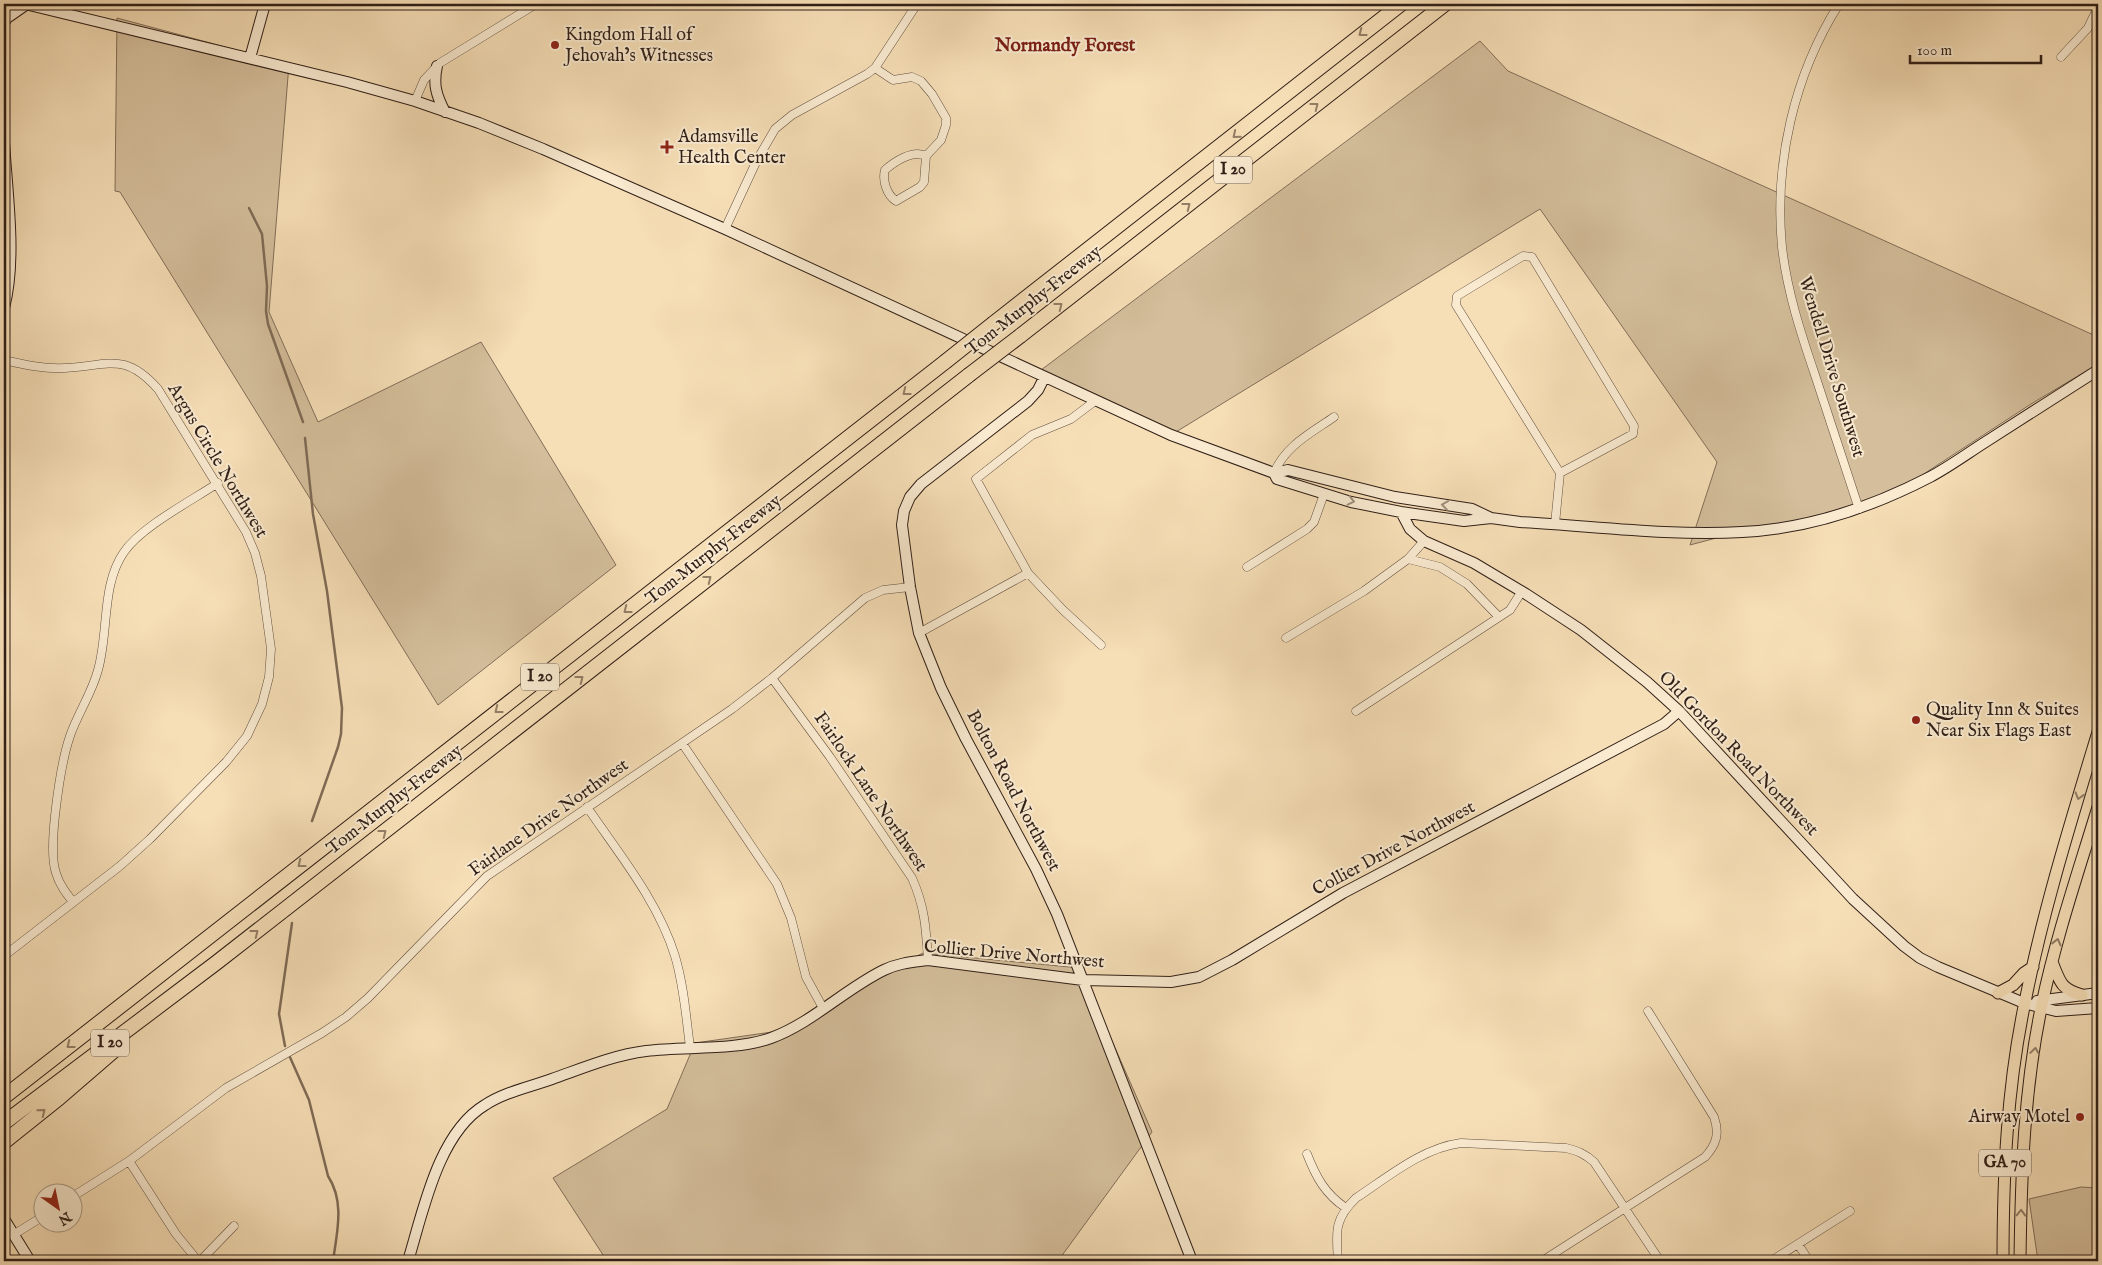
<svg xmlns="http://www.w3.org/2000/svg" width="2102" height="1265" font-family="'IM FELL English',serif">
	<style>
		.green { fill: #d4be9b; stroke: #826e59 }
		.lines { fill: none; stroke-linecap: round; stroke-linejoin: round }
		.stream { stroke: #7f6b56; stroke-width: 2.5 }
		.street-casing { stroke: #624f3f; stroke-width: 9 }
		.secondary-casing { stroke: #301f17; stroke-width: 12 }
		.primary-casing { stroke: #301f17; stroke-width: 13 }
		.highway-casing { stroke: #301f17; stroke-width: 16 }
		.street { stroke: #f9ead0; stroke-width: 8 }
		.secondary { stroke: #f9ead0; stroke-width: 10 }
		.primary { stroke: #f6deb6; stroke-width: 11 }
		.highway { stroke: #f6deb6; stroke-width: 14 }
		.highway-bridge-casing { stroke: #301f17; stroke-width: 16; stroke-linecap: butt }
		.highway-bridge { stroke: #f6deb6; stroke-width: 14 }
		.oneway { stroke: #937e66 }
		.oneway2 { stroke: #9f8f7d }
		.poi-dot { fill: #8f2418; stroke: #f9ead0; stroke-width: 2 }
		.labels { text-anchor: middle; dominant-baseline: central; stroke-width: 4; stroke-linejoin: round; paint-order: stroke }
		.shield { fill: #f9ead0; stroke: #6c5c4e; stroke-width: 1 }
		.shield-label { font-size: 16px; font-weight: bold; fill: #301f17 }
		.poi-label { font-size: 18px; fill: #301f17; stroke: #f9ead0; text-anchor: start }
		.street-label { font-size: 18px; fill: #301f17; stroke: #f9ead0 }
		.neighbourhood-label { font-size: 19px; font-weight: bold; fill: #7a1f14; stroke: #f9ead0 }
	</style>
	<rect width="100%" height="100%" fill="#f6deb6"/>
	<filter id="stains"><feTurbulence type="fractalNoise" baseFrequency=".004" numOctaves="4"/><feColorMatrix values="0 0 0 0 .2 0 0 0 0 .09 0 0 0 0 .02 0 0 0 .5 -.17"/></filter>
	<radialGradient id="worn" r=".72"><stop offset=".6" stop-color="#630" stop-opacity="0"/><stop offset="1" stop-color="#630" stop-opacity=".3"/></radialGradient>
	<path class="green" d="M117,18L289,64L269,312L318,422L481,342L616,565L438,705L120,192L115,191Z
		M1480,41L1508,71L2098,337V364L2031,404L1916,479L1831,518L1735,533L1690,545L1717,462L1540,209L1171,435L1033,376Z
		M923,953L1080,968L1152,1132L1058,1261H607L553,1178L667,1109L695,1043L786,1030L839,996Z
		M2081,1187L2098,1188V1261H2038L2029,1199Z"/>
	<g class="lines">
		<path class="stream" d="M249,208L262,234L267,286L266,311L268,324L303,422
			M305,438L313,514L327,591L342,708L341,734L338,747L312,821
			M285,1046L279,1014L292,923
			M289,1055L309,1100L328,1176C345,1202 337,1232 333,1261"/>
		<g class="street-casing">
			<path id="street" d="M1839,4C1794,75 1774,163 1782,247C1787,291 1801,334 1815,375C1830,420 1844,464 1859,509
				M2061,57L2088,28L2098,7
				M875,68L893,80L912,77L921,81L932,94L946,118V125L941,140L926,156L924,182L920,187L896,201C887,195 882,181 885,170C894,162 913,149 926,156
				M415,101L424,80L440,63L536,4
				M725,229L757,160L775,129L792,115L867,74L875,68L917,4
				M4,360C25,365 44,369 65,368C108,366 124,351 158,389L246,532L255,553L261,576L271,649L269,677L262,704L247,736L226,762L150,839L120,866L4,956
				M1095,401L1071,419L1032,435L976,479L1028,573L1063,610L1101,645
				M1274,473C1285,446 1311,433 1334,417
				M1555,524L1560,473L1456,305L1457,296L1523,256L1532,257L1634,426L1633,434L1560,473
				M1408,559L1440,567L1467,584L1499,617
				M1247,567L1307,529L1314,522L1324,494
				M919,633L1028,573
				M1286,638L1364,591L1408,559L1424,541
				M772,678L830,757L912,878C925,907 926,929 928,960
				M1356,711L1510,610L1522,591
				M682,743L777,884L791,918L806,977L823,1008
				M587,807C619,854 658,901 675,956C684,986 686,1017 690,1047
				M73,902C66,893 59,884 56,873C47,848 61,762 70,736C78,713 92,693 98,670C109,632 101,585 124,552C141,527 191,501 218,483
				M1307,1154C1316,1177 1325,1194 1346,1208
				M129,1161L176,1234L198,1261
				M72,1197L129,1161L226,1088L322,1033L346,1017L368,998L487,876L732,709L772,678L865,598L883,590L910,587
				M13,1235L42,1217
				M1798,1244L1809,1261
				M200,1261L234,1226
				M1338,1261C1336,1232 1334,1219 1356,1198C1388,1177 1422,1148 1461,1143L1566,1148C1578,1151 1585,1154 1594,1162L1660,1261
				M1542,1261L1705,1157C1716,1145 1720,1134 1714,1117L1648,1011
				M1771,1261L1850,1211"/>
		</g>
		<g class="secondary-casing">
			<path id="secondary" d="M25,4L347,82L415,101L479,123L543,149L725,229L1171,435L1274,473L1288,470L1395,497L1472,509L1491,518
				M4,23L7,18L27,4
				M250,58L265,4
				M437,66C433,84 436,95 445,112
				M4,142C7,193 17,259 4,308
				M1044,378L1038,390L1028,401L921,484L910,497L904,511L902,525L910,587L919,633L941,688L966,739L1036,869L1057,914L1192,1261
				M1274,473L1277,479L1351,502L1401,512L1464,521L1491,518L1520,522C1594,526 1669,536 1742,532C1808,529 1872,507 1930,477C1949,467 1968,453 1987,441C2024,417 2061,394 2098,370
				M1401,512L1410,529L1424,541L1474,563L1526,594L1581,630L1647,682L1679,711L1853,899L1904,946L1920,958L1938,967L2024,1003L2056,1011L2098,1008
				M2037,1001L2098,993
				M4,1219L30,1261
				M408,1261C423,1212 438,1133 485,1105C505,1092 530,1087 552,1079C583,1068 614,1055 646,1051C685,1046 734,1051 771,1038C812,1023 845,989 884,970C898,963 913,962 928,960L1083,980L1171,982L1199,977L1232,960L1343,893L1664,724L1679,711"/>
		</g>
		<g class="primary-casing">
			<path id="primary" d="M2052,962C2060,981 2060,989 2082,995
				M1998,993L2013,985L2024,973L2033,967
				M2003,1261C2003,1175 2007,1087 2025,1002C2043,911 2071,821 2098,732
				M2020,1261C2021,1176 2024,1088 2042,1004C2056,937 2078,873 2098,807"/>
		</g>
		<g class="highway-casing">
			<path id="highway" d="M994,323L1401,4
				M1020,336L1445,4
				M4,1097L945,362
				M4,1123L216,963L969,375
				M4,1142L59,1098L117,1048"/>
		</g>
		<use href="#street" class="street"/>
		<use href="#secondary" class="secondary"/>
		<use href="#primary" class="primary"/>
		<use href="#highway" class="highway"/>
		<g class="highway-bridge-casing">
			<path id="highway-bridge" d="M945,362L994,323
				M969,375L1020,336"/>
		</g>
		<use href="#highway-bridge" class="highway-bridge"/>
	</g>
	<defs><path id="oneway-chevron" d="M-2-3.5L2.5 0L-2 3.5" fill="none" stroke-width="1.6" stroke-linecap="round" stroke-linejoin="round" transform="scale(1.25)"/></defs>
	<g class="oneway">
		<use href="#oneway-chevron" transform="translate(1362 33) rotate(143)"/>
		<use href="#oneway-chevron" transform="translate(1315 106) rotate(-38)"/>
		<use href="#oneway-chevron" transform="translate(1236 135) rotate(141)"/>
		<use href="#oneway-chevron" transform="translate(1187 206) rotate(-38)"/>
		<use href="#oneway-chevron" transform="translate(1059 306) rotate(-38)"/>
		<use href="#oneway-chevron" transform="translate(906 392) rotate(142)"/>
		<use href="#oneway-chevron" transform="translate(708 579) rotate(-38)"/>
		<use href="#oneway-chevron" transform="translate(627 610) rotate(142)"/>
		<use href="#oneway-chevron" transform="translate(580 679) rotate(-38)"/>
		<use href="#oneway-chevron" transform="translate(498 710) rotate(142)"/>
		<use href="#oneway-chevron" transform="translate(2079 796) rotate(107)"/>
		<use href="#oneway-chevron" transform="translate(383 833) rotate(-38)"/>
		<use href="#oneway-chevron" transform="translate(301 864) rotate(142)"/>
		<use href="#oneway-chevron" transform="translate(255 933) rotate(-38)"/>
		<use href="#oneway-chevron" transform="translate(2057 942) rotate(-76)"/>
		<use href="#oneway-chevron" transform="translate(70 1045) rotate(142)"/>
		<use href="#oneway-chevron" transform="translate(2035 1051) rotate(-82)"/>
		<use href="#oneway-chevron" transform="translate(42 1112) rotate(-39)"/>
		<use href="#oneway-chevron" transform="translate(2021 1213) rotate(-88)"/>
	</g>
	<g class="oneway2">
		<use href="#oneway-chevron" transform="translate(1351 501) rotate(13)"/>
		<use href="#oneway-chevron" transform="translate(1445 505) rotate(-172)"/>
	</g>
	<g class="poi-dot">
		<circle cx="555" cy="45" r="5"/>
		<path d="M664.5 139.5h5v5h5v5h-5v5h-5v-5h-5v-5h5z"/>
		<circle cx="1916" cy="720" r="5"/>
		<circle cx="2080" cy="1117" r="5"/>
	</g>
	<g class="labels">
		<g class="shield">
			<rect x="1214" y="156.5" width="38" height="27" rx="4"/>
			<rect x="521" y="663.5" width="38" height="27" rx="4"/>
			<rect x="91" y="1029.5" width="38" height="27" rx="4"/>
			<rect x="1979" y="1149.5" width="52" height="27" rx="4"/>
		</g>
		<g class="shield-label">
			<text x="1233" y="170">I 20</text>
			<text x="540" y="677">I 20</text>
			<text x="110" y="1043">I 20</text>
			<text x="2005" y="1163">GA 70</text>
		</g>
		<g class="poi-label">
			<text x="565" y="35">Kingdom Hall of<tspan x="565" dy="21">Jehovah’s Witnesses</tspan></text>
			<text x="678" y="137">Adamsville<tspan x="678" dy="21">Health Center</tspan></text>
			<text x="1926" y="710">Quality Inn &amp; Suites<tspan x="1926" dy="21">Near Six Flags East</tspan></text>
			<text x="2070" y="1117" text-anchor="end">Airway Motel</text>
		</g>
		<g class="street-label">
			<text transform="translate(1034 301) rotate(-38)">Tom Murphy Freeway</text>
			<text transform="translate(1831 367) rotate(73)">Wendell Drive Southwest</text>
			<text transform="translate(217 461) rotate(59)">Argus Circle Northwest</text>
			<text transform="translate(714 550) rotate(-38)">Tom Murphy Freeway</text>
			<text transform="translate(1738 754) rotate(46)">Old Gordon Road Northwest</text>
			<text transform="translate(1013 791) rotate(62)">Bolton Road Northwest</text>
			<text transform="translate(870 792) rotate(56)">Fairlock Lane Northwest</text>
			<text transform="translate(395 800) rotate(-38)">Tom Murphy Freeway</text>
			<text transform="translate(549 818) rotate(-35)">Fairlane Drive Northwest</text>
			<text transform="translate(1394 849) rotate(-28)">Collier Drive Northwest</text>
			<text transform="translate(1014 955) rotate(5)">Collier Drive Northwest</text>
		</g>
		<g class="neighbourhood-label">
			<text x="1065" y="46">Normandy Forest</text>
		</g>
	</g>
	<rect width="2102" height="1265" fill="none" stroke="#f6deb6" stroke-width="20"/>
	<rect x="5" y="5" width="2092" height="1255" fill="none" stroke="#301f17" stroke-width="2.5"/>
	<rect x="10" y="10" width="2082" height="1245" fill="none" stroke="#301f17"/>
	<g transform="translate(58 1208) rotate(147)"><circle r="24" fill="#f9ead0" stroke="#a99986"/>
	<path d="M0-4L9 19L0 12L-9 19Z" fill="#8f2418"/>
	<text y="-8" font-size="14" font-weight="bold" text-anchor="middle" fill="#301f17">N</text>
	</g>
	<path d="M1910 55v8h131v-8" fill="none" stroke="#301f17" stroke-width="2.5"/>
	<text x="1917" y="55" font-size="15" fill="#301f17" stroke="#f9ead0" stroke-width="4" paint-order="stroke">100 m</text>
	<rect width="100%" height="100%" filter="url(#stains)"/>
	<rect width="100%" height="100%" fill="url(#worn)"/>
</svg>
